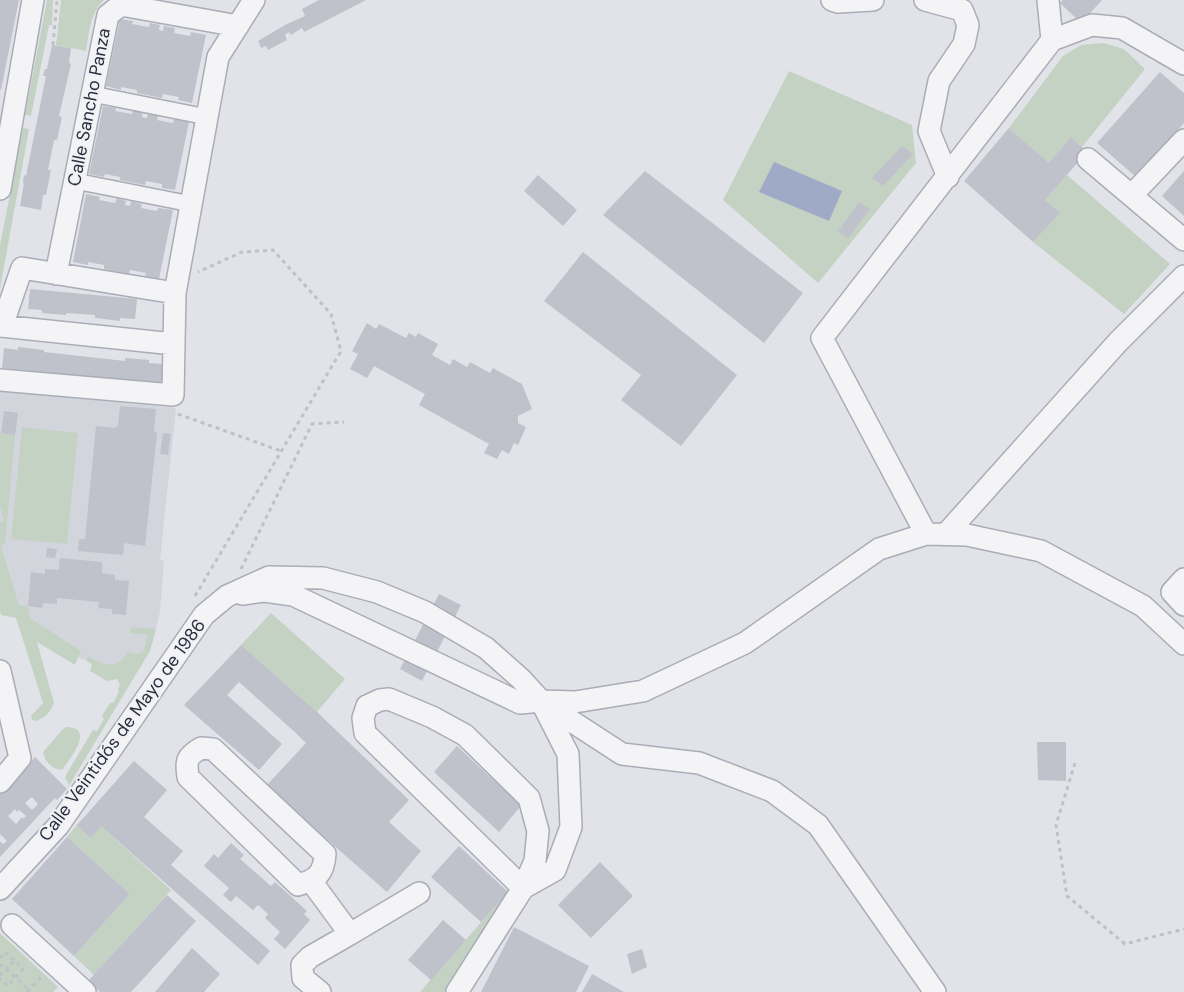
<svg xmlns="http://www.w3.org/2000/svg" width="1184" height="992" font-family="'DM Sans',sans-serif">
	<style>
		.built { fill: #d3d5dd }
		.green { fill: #c4d2c3 }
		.water { fill: #9fabc6 }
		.building { fill: #bfc1cb; fill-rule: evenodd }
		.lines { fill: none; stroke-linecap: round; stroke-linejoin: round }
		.pedestrian-casing { stroke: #aaadb6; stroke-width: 18 }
		.minor-casing { stroke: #aaadb6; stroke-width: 24 }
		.path { stroke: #c0c1c7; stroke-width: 3; stroke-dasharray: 4 4; stroke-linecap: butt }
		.pedestrian { stroke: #f4f4f7; stroke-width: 15 }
		.minor { stroke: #f4f4f7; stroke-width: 21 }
		.labels { text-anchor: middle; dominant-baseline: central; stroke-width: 4; stroke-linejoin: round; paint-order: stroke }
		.street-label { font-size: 18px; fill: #2b2e3f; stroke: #f1f2f6 }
	</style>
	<rect width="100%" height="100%" fill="#e1e3e9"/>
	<path class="built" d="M0,391L176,408L160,560L164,561L160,612L150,651L130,670L81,659L22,615L0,542Z"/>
	<path class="green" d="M47,0H53L52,25H49L31,116L25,115Z
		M61,0H104C90,12 89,34 86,51L56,45Z
		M1103,43L1124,49L1145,69L1082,147L1071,138L1049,163L1009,128L1063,56L1081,45Z
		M789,71L912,125L916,163L818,283L723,200Z
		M23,128L29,129L0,289V245Z
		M1067,175L1170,264L1124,314L1033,242L1059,213L1045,200Z
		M22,427L78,433L67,544L11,539Z
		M0,433L15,435L5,544L1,545L19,605L28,606L30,618L81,651L75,665L37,642L54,703C50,712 46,718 36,721L32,720L31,716L43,703L16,618L1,615L0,610V523L4,521L0,506Z
		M271,613L345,679L317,712L241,645Z
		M131,627L156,629L150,651L67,789L69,784L65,778L67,773L93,730L97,731L104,719L102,716L110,703H113L119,692L118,689L120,685L117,679L107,681L90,671L92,664L86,661L88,656C104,666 116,670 128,652L135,654L143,652L148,635L130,633Z
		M66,727C96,727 70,758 63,769C54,772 44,761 43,752L62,730Z
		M77,825L91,837L101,826L171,890L94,975L74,956L130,894L67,837Z
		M505,895L467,963L448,992H420Z
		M0,933L58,987L53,992H0Z"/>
	<path class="water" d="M774,162L842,191L829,221L759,192Z"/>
	<path class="building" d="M0,0H19L1,90H0Z
		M319,0H366L304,32L302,28L291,35L289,32L285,35L287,40L268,50L266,46L261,48L258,41L285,25L305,16L302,9Z
		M1063,0H1102L1081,23L1060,3Z
		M120,19L133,21L132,24L149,27L150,23L160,25L159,30L163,31L164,26L175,28L174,33L190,36L191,32L206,35L192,103L178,100L179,97L163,94L162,98L137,93V90L121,87V90L106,86Z
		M52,45L71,48L69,63L71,64L59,116L62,117L57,140H54L48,170H51L46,195H43L41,210L20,206L24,183H23L24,175L26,176L46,76H43L45,69H47Z
		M1160,72L1184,93V123L1136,177L1097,143Z
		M103,106L116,108L115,111L132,114L133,110L143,112L142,117L147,118L148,113L158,115L157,120L173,123L174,119L189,122L175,190L162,188V184L146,181L145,185L120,180V177L105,174L104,177L89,174Z
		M1009,128L1049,163L1071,137L1087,152L1045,200L1060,213L1033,242L964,181Z
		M902,146L913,154L883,186L872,178Z
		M645,171L803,293L764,343L603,215Z
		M1184,171V216L1162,196Z
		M538,175L577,210L563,226L524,191Z
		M86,194L100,197L99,200L115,203L117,198L126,201L125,205L130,206L131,201L142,204L141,208L157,211L158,208L173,210L159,279L145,276L146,273L130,270L129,274L104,269V265L88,262V265L73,262Z
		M859,202L870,209L848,238L838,232Z
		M583,252L737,375L681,446L621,400L641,375L544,301Z
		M30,289L137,299L135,319L120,318V321L95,318V315L66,313V315L42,313V310L28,309Z
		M367,323L376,329L379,324L406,338L409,333L416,337L418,333L438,344L432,355L450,365L453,359L467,367L470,362L490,373L493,368L522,384L532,409L518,416V423L526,427L518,445L514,443L509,454L502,450L497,459L484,453L489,444L419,405L425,394L374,366L367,378L350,369L358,354L352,351Z
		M18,347L44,350V352L125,361V358L149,360V363L164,364L162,384L2,368L4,348L18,350Z
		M120,406L156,409L154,432L157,433L145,546L124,543L123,555L78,551L79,539H85L96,426L115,428V426L118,427Z
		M4,411L18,413L15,435L1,433Z
		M163,433L171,434L168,455L160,454Z
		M47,548L57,549L55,558L46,557Z
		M60,558L102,562V573L115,575V580L129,581L126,615L112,614V609L98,608L99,602L57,598V604L43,603L42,608L28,606L31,572L45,574V569L59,570Z
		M439,594L461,605L422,681L400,669Z
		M241,645L317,712L409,800L389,822L421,851L387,892L266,786L306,743L297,734L239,682L227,695L282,744L259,770L184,705Z
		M1037,742H1066V781L1038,780Z
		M457,746L521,806L499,832L434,772Z
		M35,757L67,789L57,800L55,798L0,857V841L3,844L7,841L0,834V794ZM32,797L38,804L32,810L25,803ZM15,809L17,812L19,810L26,816L23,819L22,817L16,824L8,816Z
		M134,761L167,790L144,817L183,851L171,865L270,951L258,965L101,826L91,838L77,825Z
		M67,837L130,894L74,956L12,899Z
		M231,843L244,855L240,859L271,886L275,882L307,911L304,914L310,920L285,949L274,939L280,932L265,918L268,914L258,905L253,910L236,896L231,902L223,895L229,888L204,866L214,854L218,858Z
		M459,846L508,892L481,922L431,877Z
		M600,862L633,896L591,938L558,905Z
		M167,895L196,921L131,992H100L88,981Z
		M443,920L466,940L431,980L408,960Z
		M514,927L589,966L576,992H481Z
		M192,948L220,974L204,992H155Z
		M642,949L647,967L632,974L627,954Z
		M592,974L624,992H582Z"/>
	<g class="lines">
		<g class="pedestrian-casing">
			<path id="pedestrian" d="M92,94L207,117
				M75,181L191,204"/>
		</g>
		<g class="minor-casing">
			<path id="minor" d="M832,0L838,2L873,0
				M925,0L962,10L968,25L964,44L939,81L929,131L948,177
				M1048,0L1052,40
				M1088,159L1184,240
				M0,189L33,0
				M1132,195L1184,140
				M56,274L108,15L121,5L238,26
				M0,326L174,344
				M2,326L22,268L175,293
				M0,380L173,395L175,293L218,57L254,0
				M926,534L822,338L1052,40L1092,25L1122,28L1184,64
				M946,534L1118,342L1184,276
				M1184,579L1172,592L1184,605
				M242,594L264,591L293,595L520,703L541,701L575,702L643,691L745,643L879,549L926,534L967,535L1041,551L1143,606L1184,644
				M0,671L20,758
				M542,702L622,754L699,763L772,791L818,825L935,992
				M201,748L213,749L325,854C324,874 316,880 298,885L188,777C186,760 186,757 201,748Z
				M0,782L20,758
				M311,881L350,934L310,957L302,965L303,978L320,992
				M0,889L58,826L204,615L227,596L269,577L323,578L377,592L425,612L486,648L521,679L541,701L568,754L571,827L555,870L523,888L365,733L363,718L367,706L380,700L389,699L432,717L465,735L529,798L538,831L535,861L523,888L457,992
				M12,925L85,992
				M350,934L419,893"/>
		</g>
		<path class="path" d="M53,45L57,0
			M178,414L281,451
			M241,569L312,424L344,422
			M195,596L341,351L331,314L273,250L242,252L198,272
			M1075,763L1056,825L1067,896L1125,944L1184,929
			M0,958L5,952L23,969L8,986L0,979
			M0,964L29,990
			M0,976L15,960
			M27,992L41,977"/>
		<use href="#pedestrian" class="pedestrian"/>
		<use href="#minor" class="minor"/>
	</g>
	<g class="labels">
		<g class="street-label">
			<text transform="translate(89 107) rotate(-79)">Calle Sancho Panza</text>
			<text transform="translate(122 730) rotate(-54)">Calle Veintidós de Mayo de 1986</text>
		</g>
	</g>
</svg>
